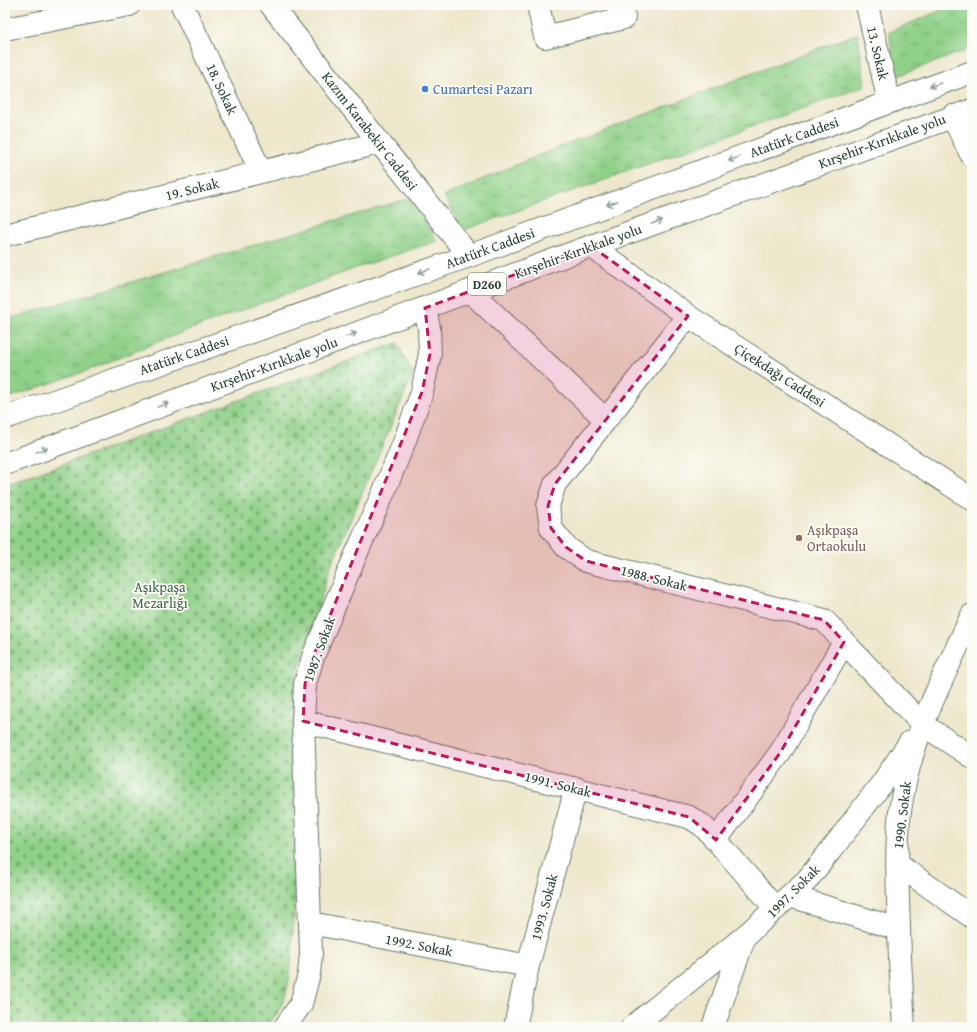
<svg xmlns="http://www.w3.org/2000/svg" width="977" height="1032" font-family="'Gentium Book Plus',serif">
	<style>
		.cemetery { fill: url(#cemetery-stones); stroke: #58865e }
		.park { fill: url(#park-tufts); stroke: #58865e }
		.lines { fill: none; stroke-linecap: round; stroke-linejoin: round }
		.minor-casing { stroke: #677869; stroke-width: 24 }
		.tertiary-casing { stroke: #677869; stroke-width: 24 }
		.trunk-casing { stroke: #677869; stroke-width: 24 }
		.minor { stroke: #fff; stroke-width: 22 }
		.tertiary { stroke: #fff; stroke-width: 22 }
		.trunk { stroke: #fff; stroke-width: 22 }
		.oneway { stroke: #8f9e9a }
		.marked { fill: #c2185b; fill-opacity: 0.2; stroke: #c2185b; stroke-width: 3; stroke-dasharray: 8 5; stroke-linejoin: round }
		.shop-dot { fill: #3f7fe0; stroke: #fdfcf7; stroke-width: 1.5 }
		.education-dot { fill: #8d6e63; stroke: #fdfcf7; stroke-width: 1.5 }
		.labels { text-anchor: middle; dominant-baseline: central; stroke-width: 3.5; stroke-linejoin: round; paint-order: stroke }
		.shield { fill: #fdfcf7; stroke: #62766e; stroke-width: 1 }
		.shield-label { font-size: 13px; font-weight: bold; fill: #1f3d34 }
		.street-label { font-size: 14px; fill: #1f3d34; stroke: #fdfcf7 }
		.shop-label { font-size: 14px; fill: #366cbe; stroke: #fdfcf7; text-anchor: start }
		.education-label { font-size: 14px; fill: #785e54; stroke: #fdfcf7; text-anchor: start }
		.park-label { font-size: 14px; fill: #3b6249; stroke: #fdfcf7 }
	</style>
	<defs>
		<pattern id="cemetery-stones" width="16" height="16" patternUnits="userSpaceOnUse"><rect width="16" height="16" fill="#90d088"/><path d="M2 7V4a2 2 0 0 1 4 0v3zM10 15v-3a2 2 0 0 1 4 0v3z" fill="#75aa70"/></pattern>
		<pattern id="park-tufts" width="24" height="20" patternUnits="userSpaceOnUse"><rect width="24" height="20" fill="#90d088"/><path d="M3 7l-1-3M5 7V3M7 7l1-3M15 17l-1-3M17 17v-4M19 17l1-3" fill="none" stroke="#75aa70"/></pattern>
	</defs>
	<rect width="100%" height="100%" fill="#fdfcf7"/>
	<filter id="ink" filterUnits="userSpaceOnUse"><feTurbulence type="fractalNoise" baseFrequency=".025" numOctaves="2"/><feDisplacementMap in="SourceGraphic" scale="8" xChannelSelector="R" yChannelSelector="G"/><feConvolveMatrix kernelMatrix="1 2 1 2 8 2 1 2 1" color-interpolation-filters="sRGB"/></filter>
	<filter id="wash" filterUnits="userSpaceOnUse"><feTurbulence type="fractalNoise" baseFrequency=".012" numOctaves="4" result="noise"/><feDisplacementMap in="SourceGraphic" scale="16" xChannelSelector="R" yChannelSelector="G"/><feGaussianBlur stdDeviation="0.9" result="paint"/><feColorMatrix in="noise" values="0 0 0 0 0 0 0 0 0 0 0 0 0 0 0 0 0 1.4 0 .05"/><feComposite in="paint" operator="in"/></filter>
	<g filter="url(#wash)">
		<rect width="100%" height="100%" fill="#ede7cb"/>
		<path class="cemetery" d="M397,343L413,374L330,568L295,681L294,794L295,900L290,976L285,997L277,1014L264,1027H5V485Z"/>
		<path class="park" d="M954,5H972V48L895,77L889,32Z
			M858,33L865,86L464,230L444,196L537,156Z
			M410,198L437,241L356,268L183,332L86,371L5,399V320Z"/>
	</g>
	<g filter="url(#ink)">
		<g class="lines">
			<g class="minor-casing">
				<path id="minor" d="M182,5L261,172
					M538,5L545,37L624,18L623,5
					M867,5L889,102
					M952,116L972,156
					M5,235L379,143
					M470,291L605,419
					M688,316L555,484L548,506L551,528L566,547L586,561L824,620L844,642L922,724L972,757
					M303,721L689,817L702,825L716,840L776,909
					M716,840L780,753L844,642
					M897,864L972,917
					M790,896L898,929
					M311,923L528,966
					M285,1027L301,1004L309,974L311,954L303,721L305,684L313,657L354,559L385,489L405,440L422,392L430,354L429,328L425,308
					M515,1027L528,966L576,788
					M632,1027L745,936L807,880L835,845L883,782L910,742
					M713,1027L745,936
					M904,1027C901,985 899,943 898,900C897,866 896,832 902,798C913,733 945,674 972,615"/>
			</g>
			<g class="tertiary-casing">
				<path id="tertiary" d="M271,5L469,256
					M5,29L129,5
					M591,246L688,316L972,499"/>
			</g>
			<g class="trunk-casing">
				<path id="trunk" d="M5,418L469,256L972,72
					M5,464L591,246L972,110"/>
			</g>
			<use href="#minor" class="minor"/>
			<use href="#tertiary" class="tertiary"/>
			<use href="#trunk" class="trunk"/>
		</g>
		<defs><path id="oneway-shaft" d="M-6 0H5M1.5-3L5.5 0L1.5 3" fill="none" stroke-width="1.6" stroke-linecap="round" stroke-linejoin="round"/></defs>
		<g class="oneway">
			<use href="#oneway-shaft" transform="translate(935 85) rotate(160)"/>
			<use href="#oneway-shaft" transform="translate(734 159) rotate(160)"/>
			<use href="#oneway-shaft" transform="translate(612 203) rotate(160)"/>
			<use href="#oneway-shaft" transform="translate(657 222) rotate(-20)"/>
			<use href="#oneway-shaft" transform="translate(424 271) rotate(161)"/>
			<use href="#oneway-shaft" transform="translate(351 335) rotate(-20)"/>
			<use href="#oneway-shaft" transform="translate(163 405) rotate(-20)"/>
			<use href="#oneway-shaft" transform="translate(42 450) rotate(-20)"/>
		</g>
	</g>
	<path class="marked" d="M591,246L688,316L555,484L548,506L551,528L566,547L586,561L824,620L844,642L780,753L716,840L689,817L303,721L305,684L313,657L422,392L430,354L425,308Z"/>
	<circle class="shop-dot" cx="425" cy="89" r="4"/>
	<circle class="education-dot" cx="799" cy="538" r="4"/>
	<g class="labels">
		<rect class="shield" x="468" y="273" width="38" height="22" rx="3"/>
		<g class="shield-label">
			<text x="487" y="284">D260</text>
		</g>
		<g class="street-label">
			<text transform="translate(878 53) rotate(77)">13. Sokak</text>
			<text transform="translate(222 89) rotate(65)">18. Sokak</text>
			<text transform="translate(370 131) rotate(52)">Kazım Karabekir Caddesi</text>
			<text transform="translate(794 137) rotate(-20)">Atatürk Caddesi</text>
			<text transform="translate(882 141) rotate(-20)">Kırşehir-Kırıkkale yolu</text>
			<text transform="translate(192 189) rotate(-14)">19. Sokak</text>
			<text transform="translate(490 248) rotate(-20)">Atatürk Caddesi</text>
			<text transform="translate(578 251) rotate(-20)">Kırşehir-Kırıkkale yolu</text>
			<text transform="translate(184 355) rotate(-19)">Atatürk Caddesi</text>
			<text transform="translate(274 364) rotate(-20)">Kırşehir-Kırıkkale yolu</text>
			<text transform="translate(780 375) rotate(33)">Çiçekdağı Caddesi</text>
			<text transform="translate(654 578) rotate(14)">1988. Sokak</text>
			<text transform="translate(319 649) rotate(-70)">1987. Sokak</text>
			<text transform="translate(558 784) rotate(14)">1991. Sokak</text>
			<text transform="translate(902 815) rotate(-83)">1990. Sokak</text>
			<text transform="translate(793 891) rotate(-45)">1997. Sokak</text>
			<text transform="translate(544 907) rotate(-75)">1993. Sokak</text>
			<text transform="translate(419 945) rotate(11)">1992. Sokak</text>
		</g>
		<g class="shop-label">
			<text x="433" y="89">Cumartesi Pazarı</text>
		</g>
		<g class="education-label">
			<text x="807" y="530">Aşıkpaşa<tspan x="807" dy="16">Ortaokulu</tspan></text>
		</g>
		<g class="park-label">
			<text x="160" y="587">Aşıkpaşa<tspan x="160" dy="16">Mezarlığı</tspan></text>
		</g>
	</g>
	<rect width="977" height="1032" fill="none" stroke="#fdfcf7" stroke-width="20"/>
</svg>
